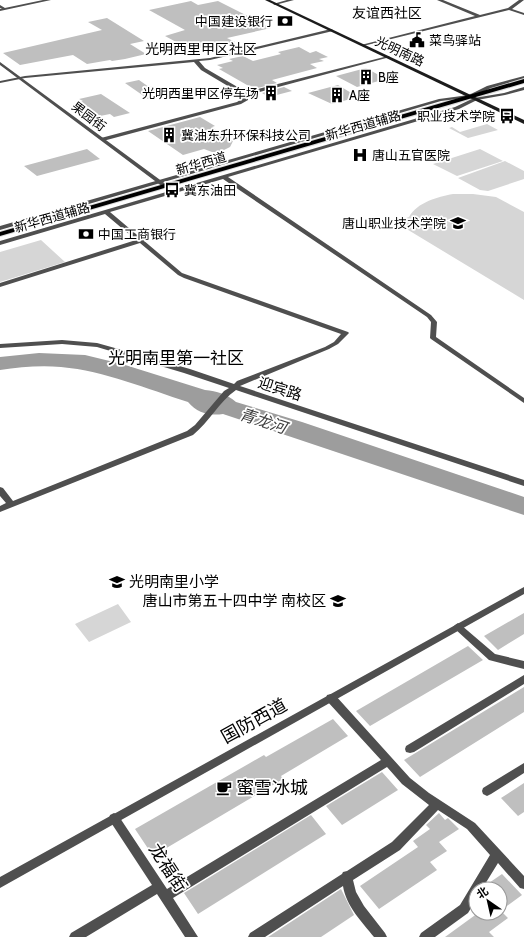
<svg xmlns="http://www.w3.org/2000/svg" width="524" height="937" font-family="Cabin,'Noto Sans SC',sans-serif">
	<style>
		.green { fill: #d6d6d6 }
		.water { fill: #9d9d9d }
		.building { fill: #bfbfbf }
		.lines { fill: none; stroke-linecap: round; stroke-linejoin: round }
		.primary-casing { stroke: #dbdbdb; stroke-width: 2 }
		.minor { fill: #4f4f4f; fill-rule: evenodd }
		.tertiary { fill: #4f4f4f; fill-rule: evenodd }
		.secondary { fill: #1c1c1c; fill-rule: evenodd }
		.primary { fill: #000; fill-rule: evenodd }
		.labels { text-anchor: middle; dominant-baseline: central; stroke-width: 3.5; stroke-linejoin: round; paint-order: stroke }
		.far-poi-label { font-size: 13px; fill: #000; stroke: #fff; text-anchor: start }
		.far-street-label { font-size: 13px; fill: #000; stroke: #fff }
		.far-quarter-label { font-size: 14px; fill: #000; stroke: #fff }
		.street-label { font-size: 15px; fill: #000; stroke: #fff }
		.poi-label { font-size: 15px; fill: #000; stroke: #fff; text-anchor: start }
		.water-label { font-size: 16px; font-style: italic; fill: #3e3e3e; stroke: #fff }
		.quarter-label { font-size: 17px; fill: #000; stroke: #fff }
		.near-street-label { font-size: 18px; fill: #000; stroke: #fff }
		.near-poi-label { font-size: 18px; fill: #000; stroke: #fff; text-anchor: start }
	</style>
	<rect width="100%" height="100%" fill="#fff"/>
	<path class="green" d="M487,124L498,130L468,138L449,128L452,127L460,132Z
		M480,149L503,161L457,176L433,164Z
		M505,161L524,171V179L488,191L480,190L458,178Z
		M453,194H473L496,197L524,212V300L395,222L409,217C418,202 437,197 453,194Z
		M41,240L65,262L0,282V252Z
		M118,604L131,622L89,642L75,624Z"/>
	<path class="water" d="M39,353L85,355L122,364L205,390C217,391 227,394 236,402L302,422L524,497V515L223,414C210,416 197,413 188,402C147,389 105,371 61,367C41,365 20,367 0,370V357Z"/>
	<path class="building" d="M191,1L198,5L218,1L271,28L227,38L235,42L215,47L211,45L191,50L165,36L185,30L149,10Z
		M107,18L144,41L130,44L146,54L125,59L112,61L110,60L87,64L73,55L20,65L3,53L102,30L88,22Z
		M299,47L310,53L316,51L328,57L319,59L324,61L310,64L317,68L272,80L277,83L254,89L219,69L223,68L217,65L233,61L229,59L243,56L253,61L281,54L278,52Z
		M366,68L386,79L357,87L336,76Z
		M139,80L149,87L153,86L167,94L148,99L125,83Z
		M338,85L358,97L332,104L308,93Z
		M284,87L292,91L269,97L262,93Z
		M101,94L130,113L114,117L110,114L100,116L80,102L83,101L79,99Z
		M200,117L215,126L212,127L233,141L230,147L220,152H212L204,149L183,155L148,131Z
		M87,149L100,159L37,176L24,166Z
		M524,613V634L498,650L484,636Z
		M468,646L483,660L370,726L356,711Z
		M524,687V712L420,777L404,760Z
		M333,719L348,736L281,776L283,779L153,856L135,829L264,755L266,757Z
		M382,772L398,790L342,825L326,806Z
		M524,783V812L518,816L501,798Z
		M439,813L445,820L448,818L459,829L439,842L447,851L430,862L437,870L379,909L360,886L418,847L413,841L430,829L426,825Z
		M311,815L326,834L198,914L184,893Z
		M502,874L522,895L500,911V889H484L486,885Z
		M341,889L354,915L321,937H268Z
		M478,913H503L508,918L489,932L494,937H445Z"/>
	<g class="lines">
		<g class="primary-casing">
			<path id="primary" d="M524,79V83L0,236V232Z"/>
		</g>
		<path class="minor" d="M287,0H294L275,5L273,4Z
			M437,0H443L480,15L508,8L519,0H524L512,9L524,13V15L509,10L363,46L361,45L475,16Z
			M0,5L5,8V10L0,8Z
			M331,29L333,30V31L210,60L199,61L205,68L246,92L388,56L390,57L248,95V100L241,104L103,141L100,139L101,138L237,102L243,98V95L201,70L194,62L25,78L0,83V81L25,76L210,58Z
			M524,76V78L491,88L472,97L441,101L0,230V226L439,99L469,95L487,86Z
			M524,87V90L505,95L477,100L459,109L228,177L431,315L437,322L436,337L524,398V403L431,339L430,338L431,322L427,317L223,179L110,212L182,273L348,332L349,333L338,344L329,349L240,386L524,480V486L236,390C219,402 209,422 193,435L0,512V506L6,503L0,496V487L3,488L13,501L187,431L195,425L224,391L229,388L184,373L97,347L62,344L0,348V344L62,340L97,343L190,369L234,384L237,381L325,347L334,342L341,334L184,278L178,275L140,243L0,287V283L136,240L105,214L0,245V241L455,107L474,98L504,93Z
			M458,623L461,625L495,654L524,661V669L489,660L455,629L453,627L455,625Z
			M524,675V684L414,752L410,753L406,752L405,749L406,746Z
			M331,694L335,695L410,778L429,793L475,823L524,876V889L520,888L498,863L482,889H476V900L468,913L435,937H419L421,933L460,905L490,855L467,829L438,810L400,850L353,880L356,892L364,906L385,933L387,937H374C362,922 346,906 343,886L265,937H248L250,933L342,874L343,872L347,871L392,842L429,805L402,784L387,767L173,898L198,937H185L157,894L86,937H69L71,933L152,885L110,821L109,818L110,815L114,813L118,815L167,889L381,760L327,701L326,698L327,695Z
			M524,763V773L491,794L487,796L483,794L482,791L483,788Z"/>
		<path class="tertiary" d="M43,0H51L0,11V9Z
			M0,62L167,185V187H163L0,65Z
			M524,587V594L0,888V877Z"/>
		<path class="secondary" d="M265,0H270L524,120V124Z"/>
		<use href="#primary" class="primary"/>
	</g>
	<defs>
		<g id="bank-bare" transform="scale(1.2)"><path d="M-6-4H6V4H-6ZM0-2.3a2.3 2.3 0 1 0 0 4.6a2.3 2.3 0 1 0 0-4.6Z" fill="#000" stroke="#fff" stroke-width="2.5" paint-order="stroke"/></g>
		<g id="civic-bare" transform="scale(1.2)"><path d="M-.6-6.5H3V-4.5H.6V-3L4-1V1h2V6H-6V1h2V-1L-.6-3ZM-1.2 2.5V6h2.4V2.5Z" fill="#000" stroke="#fff" stroke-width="2.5" paint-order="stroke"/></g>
		<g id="building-bare" transform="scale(1.2)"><path d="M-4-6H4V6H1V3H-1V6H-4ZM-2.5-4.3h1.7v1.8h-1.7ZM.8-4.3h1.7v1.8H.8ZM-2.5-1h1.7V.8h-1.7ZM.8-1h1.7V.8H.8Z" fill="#000" stroke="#fff" stroke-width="2.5" paint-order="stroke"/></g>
		<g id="bus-bare" transform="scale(1.2)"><path d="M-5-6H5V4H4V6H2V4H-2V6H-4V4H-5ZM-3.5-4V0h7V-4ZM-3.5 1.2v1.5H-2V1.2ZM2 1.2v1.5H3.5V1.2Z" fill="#000" stroke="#fff" stroke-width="2.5" paint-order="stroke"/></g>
		<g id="hospital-bare" transform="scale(1.2)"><path d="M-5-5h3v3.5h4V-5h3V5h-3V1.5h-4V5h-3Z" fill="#000" stroke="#fff" stroke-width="2.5" paint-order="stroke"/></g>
		<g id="university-bare" transform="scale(1.2)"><path d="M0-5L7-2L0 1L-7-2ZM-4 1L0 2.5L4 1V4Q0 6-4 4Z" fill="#000" stroke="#fff" stroke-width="2.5" paint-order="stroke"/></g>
		<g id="school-bare" transform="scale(1.2)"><path d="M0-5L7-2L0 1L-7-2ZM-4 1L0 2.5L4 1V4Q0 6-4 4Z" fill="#000" stroke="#fff" stroke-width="2.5" paint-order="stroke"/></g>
		<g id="cafe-bare" transform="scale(1.2)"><path d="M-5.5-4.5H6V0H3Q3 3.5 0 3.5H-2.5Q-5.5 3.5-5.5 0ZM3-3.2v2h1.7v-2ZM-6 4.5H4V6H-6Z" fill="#000" stroke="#fff" stroke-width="2.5" paint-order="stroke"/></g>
	</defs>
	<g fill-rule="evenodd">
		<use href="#bank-bare" x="285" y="21"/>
		<use href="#civic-bare" x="417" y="40"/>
		<use href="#building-bare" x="366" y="77"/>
		<use href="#building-bare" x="271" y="93"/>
		<use href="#building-bare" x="337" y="95"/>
		<use href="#bus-bare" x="507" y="116"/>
		<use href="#building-bare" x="169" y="135"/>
		<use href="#hospital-bare" x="360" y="155"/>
		<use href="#bus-bare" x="172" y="190"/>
		<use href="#university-bare" x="458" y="223"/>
		<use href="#bank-bare" x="86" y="234"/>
		<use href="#school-bare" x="117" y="582"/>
		<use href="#school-bare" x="338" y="601"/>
		<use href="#cafe-bare" x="224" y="788"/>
	</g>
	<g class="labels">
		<g class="far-poi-label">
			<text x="273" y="21" text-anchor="end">中国建设银行</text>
			<text x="429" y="40">菜鸟驿站</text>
			<text x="378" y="77">B座</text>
			<text x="259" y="93" text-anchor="end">光明西里甲区停车场</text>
			<text x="349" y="95">A座</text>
			<text x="495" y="116" text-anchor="end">职业技术学院</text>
			<text x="181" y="135">冀油东升环保科技公司</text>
			<text x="372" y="155">唐山五官医院</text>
			<text x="184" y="190">冀东油田</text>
			<text x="446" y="223" text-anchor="end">唐山职业技术学院</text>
			<text x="98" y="234">中国工商银行</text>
		</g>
		<g class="far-street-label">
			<text transform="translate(400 51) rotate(25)">光明南路</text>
			<text transform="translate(89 116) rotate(37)">果园街</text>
			<text transform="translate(363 125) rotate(-16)">新华西道辅路</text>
			<text transform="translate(201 163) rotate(-16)">新华西道</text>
			<text transform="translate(52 217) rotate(-16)">新华西道辅路</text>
		</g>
		<g class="far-quarter-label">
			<text x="387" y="13">友谊西社区</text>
			<text x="201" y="49">光明西里甲区社区</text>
		</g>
		<g class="street-label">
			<text transform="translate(280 389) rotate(18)">迎宾路</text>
		</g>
		<g class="poi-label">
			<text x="129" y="582">光明南里小学</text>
			<text x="326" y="601" text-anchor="end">唐山市第五十四中学 南校区</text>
		</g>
		<g class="water-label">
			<text transform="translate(263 421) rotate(18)">青龙河</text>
		</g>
		<g class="quarter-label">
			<text x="176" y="358">光明南里第一社区</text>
		</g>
		<g class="near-street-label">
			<text transform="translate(254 721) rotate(-29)">国防西道</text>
			<text transform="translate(168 868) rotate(57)">龙福街</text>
		</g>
		<g class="near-poi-label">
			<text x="236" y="788">蜜雪冰城</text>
		</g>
	</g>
	<g transform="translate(488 901) rotate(326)"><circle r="19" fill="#ffffff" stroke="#999999"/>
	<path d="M0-3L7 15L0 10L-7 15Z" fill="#000000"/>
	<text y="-6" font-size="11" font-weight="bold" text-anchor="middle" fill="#000000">北</text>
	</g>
</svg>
